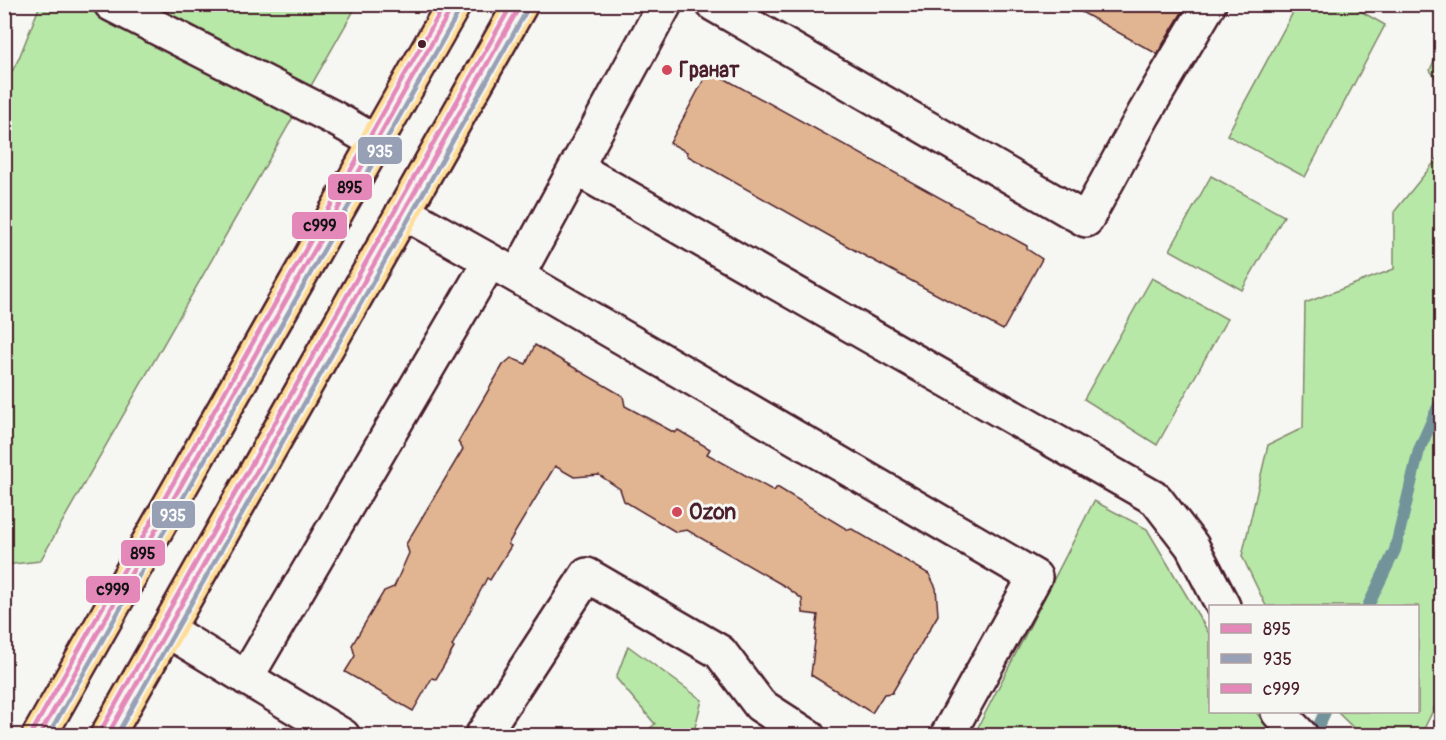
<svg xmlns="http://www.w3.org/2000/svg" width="1446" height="740" font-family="Pangolin,sans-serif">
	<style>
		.green { fill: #b7e8a8; stroke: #80846a; stroke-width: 1.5 }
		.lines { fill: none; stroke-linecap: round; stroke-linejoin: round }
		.stream { stroke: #73939b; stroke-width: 12 }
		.building { fill: #e1b591; stroke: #4a1f2b; stroke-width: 1.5 }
		.minor-casing { stroke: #4a1f2b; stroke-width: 38 }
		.major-casing { stroke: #4a1f2b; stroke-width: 38 }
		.minor { stroke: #f6f6f2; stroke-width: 33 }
		.major { stroke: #ffdd96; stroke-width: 33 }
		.bus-1-casing { stroke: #f6f6f2; stroke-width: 9 }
		.bus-2-casing { stroke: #f6f6f2; stroke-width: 9 }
		.bus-3-casing { stroke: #f6f6f2; stroke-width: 9 }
		.bus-1 { stroke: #e488b9; stroke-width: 4.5 }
		.bus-2 { stroke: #98a0b5; stroke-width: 4.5 }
		.bus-3 { stroke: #e488b9; stroke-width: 4.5 }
		.bus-dot { fill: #4a1f2b; stroke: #f6f6f2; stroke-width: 2 }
		.poi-dot { fill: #d1495b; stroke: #f6f6f2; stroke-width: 2 }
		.labels { text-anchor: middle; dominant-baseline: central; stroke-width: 6; stroke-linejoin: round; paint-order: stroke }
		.poi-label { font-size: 21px; font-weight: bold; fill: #4a1f2b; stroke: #f6f6f2; text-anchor: start }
		.line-badge { stroke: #f6f6f2; stroke-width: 2 }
		.badge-label { font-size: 16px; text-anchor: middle; font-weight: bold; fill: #fff }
		.pale-badge-label { font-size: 16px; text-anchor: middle; font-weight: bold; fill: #111 }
	</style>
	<rect width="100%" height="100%" fill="#f6f6f2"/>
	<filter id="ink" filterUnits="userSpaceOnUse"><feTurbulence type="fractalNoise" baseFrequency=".0167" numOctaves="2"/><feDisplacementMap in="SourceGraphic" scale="12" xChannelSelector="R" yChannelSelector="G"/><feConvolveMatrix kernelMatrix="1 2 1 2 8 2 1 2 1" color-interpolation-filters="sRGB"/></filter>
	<g filter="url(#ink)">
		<path class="green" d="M40,5H357L40,561L5,565V85L19,58Z
			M1297,5H1350L1385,25L1305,177L1227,135Z
			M1441,45L1442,87H1441L1430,70Z
			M1441,154V694L1421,735H1361L1337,712H1418V606H1266L1242,556L1268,445L1303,428L1305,303L1394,269V212Z
			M1211,176L1284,216L1242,290L1170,250Z
			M1152,278L1227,319L1157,445L1084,399Z
			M1094,501L1147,529L1210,635V712H1256L1273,735H974Z
			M628,646L702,700L693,735H642L655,724L616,678Z"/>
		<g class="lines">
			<path class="stream" d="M1368,606L1395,550L1419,450L1442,398
				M1314,736L1325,712"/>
		</g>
		<path class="building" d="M1067,4H1187L1157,54Z
			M709,70L1027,246V249L1042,259L1003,330L865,256L688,156L687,152L670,143Z
			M535,345L623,396L625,406L675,433L678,430L710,449L707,454L774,491L777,487L848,530L852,529L929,574L936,588L938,615L892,693L884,694L872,713L811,675L818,615L803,613L802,599L786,587L687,530L676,532L624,501L620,489L599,475L574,477L555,466L508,544L511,546L490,580L487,578L452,646L454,648L436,679L432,678L413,711L345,672L355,656L352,645L384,591L394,587L409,553L406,544L463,449L458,442L503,365L511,358L526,364Z"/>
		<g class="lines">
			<g class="minor-casing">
				<path id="minor" d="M111,4L334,118L376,142
					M713,4L1086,220L1144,114L1209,4
					M576,168L1156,499L1192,546L1223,606
					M403,212L517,276L1035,577L947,736
					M517,276L665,4
					M167,630L343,736
					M246,678L490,261
					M1278,712L1301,736
					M482,736L587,575L720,652L760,705L808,736"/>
			</g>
			<g class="major-casing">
				<path id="major" d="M39,736L454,4
					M107,736L521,4"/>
			</g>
			<use href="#minor" class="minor"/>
			<use href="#major" class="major"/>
			<g class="bus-1-casing">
				<path id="bus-1" d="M39,736L454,4
					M107,736L521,4"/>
			</g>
			<g class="bus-2-casing">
				<path id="bus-2" d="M48,736L461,8
					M116,736L528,8"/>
			</g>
			<g class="bus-3-casing">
				<path id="bus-3" d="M32,732L445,4
					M100,732L512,4"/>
			</g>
			<use href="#bus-1" class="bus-1"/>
			<use href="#bus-2" class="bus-2"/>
			<use href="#bus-3" class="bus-3"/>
		</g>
	</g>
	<circle class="bus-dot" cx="422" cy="44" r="5"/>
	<g class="poi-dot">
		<circle cx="667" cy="70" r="6"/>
		<circle cx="677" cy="512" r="6"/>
	</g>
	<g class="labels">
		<g class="poi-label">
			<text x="679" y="70">Гранат</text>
			<text x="689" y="512">Ozon</text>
		</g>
	</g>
	<g class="line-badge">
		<rect x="357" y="136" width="46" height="29" rx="6" fill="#98a0b5"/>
		<rect x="327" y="173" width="46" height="28" rx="6" fill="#e488b9"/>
		<rect x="291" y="211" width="57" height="29" rx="6" fill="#e488b9"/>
		<rect x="151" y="500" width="45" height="29" rx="6" fill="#98a0b5"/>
		<rect x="120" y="539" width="46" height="28" rx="6" fill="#e488b9"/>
		<rect x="85" y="575" width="56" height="29" rx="6" fill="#e488b9"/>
	</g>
	<g class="badge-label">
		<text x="380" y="157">935</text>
		<text x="173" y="521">935</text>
	</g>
	<g class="pale-badge-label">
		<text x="350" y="193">895</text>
		<text x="320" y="231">с999</text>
		<text x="143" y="559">895</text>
		<text x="113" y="595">с999</text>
	</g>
	<rect width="1446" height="740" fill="none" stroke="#f6f6f2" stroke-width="24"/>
	<rect x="12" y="12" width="1422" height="716" fill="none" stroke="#4a1f2b" stroke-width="2" filter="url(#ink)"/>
	<rect x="1209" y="605" width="210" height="108" fill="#f6f6f2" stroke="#b1a0a2" stroke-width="1.5"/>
	<rect x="1221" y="624" width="30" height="9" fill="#e488b9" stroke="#b1a0a2" stroke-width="1.5"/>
	<text x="1263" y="635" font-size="18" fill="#4a1f2b">895</text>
	<rect x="1221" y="654" width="30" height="9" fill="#98a0b5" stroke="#b1a0a2" stroke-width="1.5"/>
	<text x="1263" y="665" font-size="18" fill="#4a1f2b">935</text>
	<rect x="1221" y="684" width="30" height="9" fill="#e488b9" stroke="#b1a0a2" stroke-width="1.5"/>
	<text x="1263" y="695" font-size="18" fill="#4a1f2b">с999</text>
</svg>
